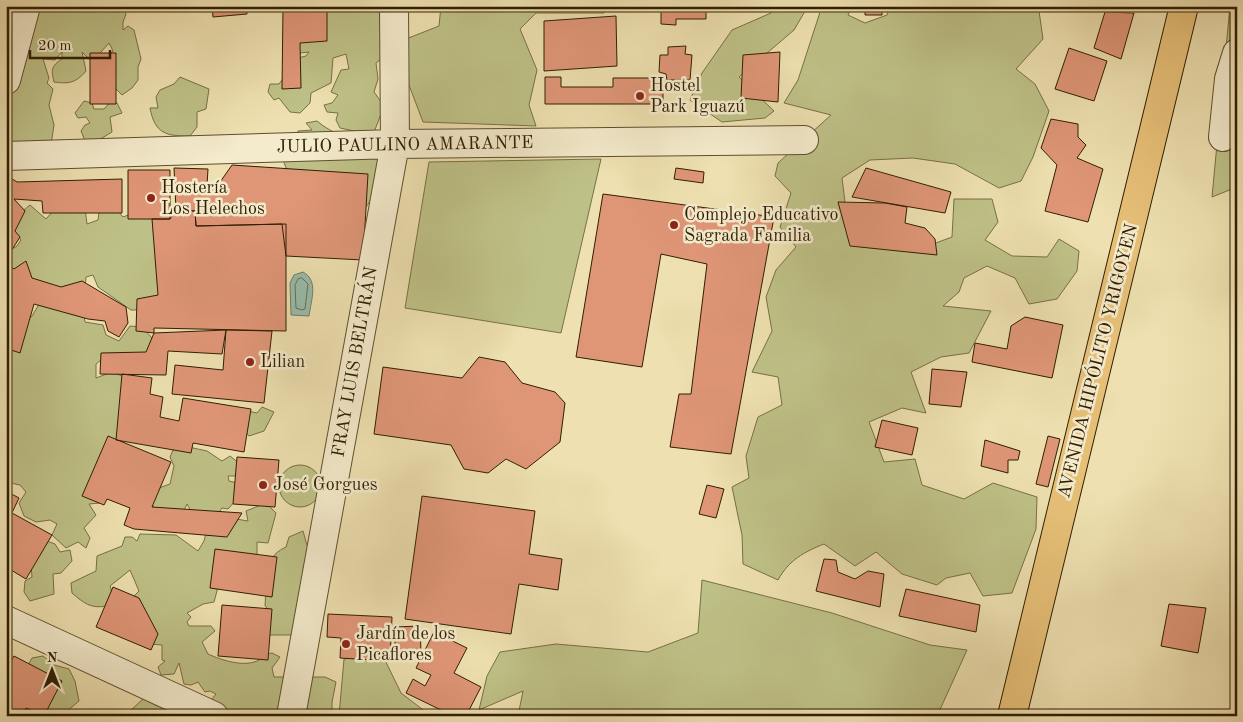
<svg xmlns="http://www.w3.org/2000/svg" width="1243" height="722" font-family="'Old Standard TT',serif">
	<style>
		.green { fill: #bec187; stroke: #777045 }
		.water { fill: #99bdac; stroke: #6f7d68 }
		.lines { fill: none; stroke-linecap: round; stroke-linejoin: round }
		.shore { stroke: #646e58; stroke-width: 1 }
		.building { fill: #df9677; stroke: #301e03 }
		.minor-casing { stroke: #604e2e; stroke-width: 30 }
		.major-casing { stroke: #301e03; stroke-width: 30 }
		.minor { stroke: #f4ebcc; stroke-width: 28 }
		.major { stroke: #e7c078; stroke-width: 28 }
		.poi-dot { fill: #8f2418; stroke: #f4ebcc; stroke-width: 2 }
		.labels { text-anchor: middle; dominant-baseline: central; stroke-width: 5; stroke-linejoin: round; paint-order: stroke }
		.poi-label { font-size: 18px; fill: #301e03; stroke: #f4ebcc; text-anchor: start }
		.street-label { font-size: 18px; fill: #301e03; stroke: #f4ebcc }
	</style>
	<rect width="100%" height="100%" fill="#eee0b0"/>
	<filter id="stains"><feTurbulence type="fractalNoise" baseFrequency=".004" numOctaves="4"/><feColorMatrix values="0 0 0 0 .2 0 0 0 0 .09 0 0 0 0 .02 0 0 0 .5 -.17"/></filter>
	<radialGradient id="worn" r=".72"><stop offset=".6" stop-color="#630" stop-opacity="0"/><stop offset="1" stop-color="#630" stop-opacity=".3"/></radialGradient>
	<path class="green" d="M29,6H123L126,14L123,22V30L128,26L134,30L141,59L138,67V80L132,88L122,95L114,87L109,55L113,51L109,43L94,60H90L82,52L86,71C76,83 69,84 54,82C51,70 51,66 62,59V52L55,60L43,59L49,78L47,83L53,89L49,105L54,125L51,145L17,143L6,139V55Z
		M327,6H377L387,34L385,56L376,63L378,79L374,92L384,106L373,135L340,128L336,120L338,113L327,112L324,105L332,103L338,95L331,92L341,70L349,69L346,54L333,58L331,83L311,93L310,103L300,113L290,112L279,98L274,100L268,92L270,84H279L298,58L306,56L309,52L300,53L294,47L319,9L328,11Z
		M441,6H612L604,13H536L520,29L537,70L529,105L536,126L423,122L409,85L406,39L439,26Z
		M771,6H808L794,30L739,77L774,111L765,118L722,122L690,100L702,73L732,30L771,13Z
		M822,6H852L848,15L865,23L887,15L889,6H1044L1039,11L1043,39L1016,69L1035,84L1049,111L1033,157L1021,181L999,188L955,164L913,158L870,160L842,178L848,226L925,247L952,237L954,199H992L998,222L985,240L1012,256L1047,257L1059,239L1079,251L1077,271L1057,299L1029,304L1015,278L987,266L964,278L959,292L943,306L991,311L969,353L941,357L911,372L926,413L902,408L869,422L884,462L915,459L922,485L964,499L993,483L1037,497L1036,529L1012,593L983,596L970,573L946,578L937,585L902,574L876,552L855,566L824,544C804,552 789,560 778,580L743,564L742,535L732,487L749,478L746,456L758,417L782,405L778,377L752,372L772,331L766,297L776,270L796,247L780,227L791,193L775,176L778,163L831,115L784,103L798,80Z
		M1230,6H1237V187L1212,197Z
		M180,77L209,89L206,109L197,112V127L190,136C166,136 155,134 150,108H158L156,97L160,90L174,84Z
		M112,100L117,103L122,113L110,117L112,132L92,144L86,143L81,131L85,125L90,123L86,117L78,118L75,113L84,101L92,103L94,109H104Z
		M317,121C333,135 354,139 371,151C389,164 376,194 366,207L288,172L284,163C290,152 292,141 298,131L312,130L306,123Z
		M601,159L561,333L405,308L429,162Z
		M59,204L85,208L87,224L98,220L100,205H113L123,217C137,211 146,214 159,222L162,310H131L98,287L93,275L86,277L85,288L54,289L10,271L6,267V253L17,246L21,240L12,227V220L30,205L46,219Z
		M41,301L83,311L85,322L103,325L106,335L119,341L130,326L142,327L152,338L146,356L107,355L96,364V378L112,372L132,380L128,423L120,441L124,456L100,503L89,504L96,515L84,528L90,538L86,548L78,542L66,548L52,535L57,524L50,520L36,522L24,516L19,503L26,492L20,485L6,482V352L10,355L21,343L22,324L32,316Z
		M262,407L274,412L264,431L249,436L244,431L243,410L257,413Z
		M184,446L207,451L222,461L230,456L240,464L241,476H228L229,481L241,484L238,498L228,509L222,508L216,517L193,515L187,504L180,519L161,518L149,500L156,489L170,484L174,466L170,457L173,450Z
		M279 486a21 21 0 1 1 42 0a21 21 0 1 1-42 0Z
		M266,503L276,513L268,543L257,542V554L221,576L214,602L203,604L187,613L191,617L187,622L189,626H211L215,631L202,642L208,654C221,660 245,668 259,660C265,656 265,654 272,653L280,657L272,668L274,677H325L336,682L332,702V716H213L212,699L216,694L210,691L205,692L198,682L191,685L184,684L179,663L174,674L161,675L158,667L165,661L162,660V645L150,644L132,598L139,591L130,570L110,586L113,596L107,606C90,609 84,603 72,593L71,583L96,571L97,556L122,546L125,537H132L137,541L140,534L176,535L198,551L204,541L206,533L236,519L248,521L246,511Z
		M303,531L307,545L327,560L294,635H268L270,611L265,606C267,582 261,558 286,547L289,537Z
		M44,540L55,544L60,552L70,550L72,561L61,573L53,574L54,594L30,601L24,592L25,581L32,577L30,553Z
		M702,580L832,613L930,645L967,650L938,714L934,716H518L523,691L479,710L487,676L500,652L556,644L648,652L698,633Z
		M6,647L11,648L7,658C21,672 27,696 29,716H6Z
		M382,654L401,693L431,716H339L344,659Z
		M43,656L54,665L69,669L75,681L79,701L61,716H32L37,709H47L48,696L59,688L48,679L26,669L32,658Z
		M144,698L157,706L168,701L191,716H114L130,711Z"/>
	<path class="water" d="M303,272C319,281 311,300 309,316L291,315L290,283L294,275Z"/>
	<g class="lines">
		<path class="shore" d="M302,278L308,284L305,309L302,310L296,308L295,285L298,279Z"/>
	</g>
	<path class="building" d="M130,6H162V10H130Z
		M212,6H271L247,8V14L213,17Z
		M283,6H327V41L300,43L301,88L282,89Z
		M661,6H706V19H676V25L661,24Z
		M865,6H882V15H865Z
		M1105,12L1134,13L1121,59L1094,48Z
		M616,16L617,66L544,71V21Z
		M686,46L685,54L692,55L690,80H667L666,74L659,72L660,55H668V47Z
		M1069,48L1107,61L1094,101L1055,89Z
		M780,52L778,102L741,98L743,55Z
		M90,53H116V104H90Z
		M545,77H561V87H613V78H663V104H545Z
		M1051,119L1078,124V137L1086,145L1077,158L1103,169L1088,222L1045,211L1057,165L1041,148Z
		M232,165L368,174L363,260L286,256L282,224L196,226L195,211L176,210L174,168L208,169L207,185H218Z
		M676,168L704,172L703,183L674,179Z
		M866,168L951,192L945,213L852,197Z
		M128,170H170V219H128Z
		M6,175L17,182L122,179V213H43L42,201L14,199L25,211L15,231L20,237L6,259Z
		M603,194L774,217L731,454L670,447L679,394H691L707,264L661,254L642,367L576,357Z
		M838,202L885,203L907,207L905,223L925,228L935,239L937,255L850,246Z
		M176,210L195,211L196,226L286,224V331L154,328V333L136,331L137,299L158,295L152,219H170Z
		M26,261L32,278L61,287L82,281L126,307L128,323L119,337L108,331L105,321L88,319L34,304L20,353L6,348V262L14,269Z
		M1025,317L1063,325L1052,378L972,362L975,343L1007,349L1011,326Z
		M226,330L272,331L264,403L172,394L175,365L223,370Z
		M226,330L222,354L168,351L166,375L100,374L101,353L146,352L154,333Z
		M479,357L505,362L522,383L555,392L565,403L560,442L526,469L506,459L488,473L464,469L451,445L374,434L383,367L462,378Z
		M932,369L967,372L961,407L929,404Z
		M122,374L152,378L150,394L163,397L160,417L179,421L183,398L251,409L244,452L193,443L191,453L116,440Z
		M882,420L918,428L912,455L875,447Z
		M108,436L171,462L152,507L242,513L227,537L134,529L124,525L130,508L107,499L104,505L82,496Z
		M1048,436L1060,439L1048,487L1036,484Z
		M985,440L1020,451L1018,460H1008V473L981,466Z
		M237,457L279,460L275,507L233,504Z
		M707,485L724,489L716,518L699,514Z
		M6,491L19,498L10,517L6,515Z
		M422,496L535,511L529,554L562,559L558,590L519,584L511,634L405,619Z
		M12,513L52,535L26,579L6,567V523Z
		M215,549L277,557L272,597L210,588Z
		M824,559L836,560L838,572L855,579L868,571L884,574L880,607L816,591Z
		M113,587L139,598L158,634L151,650L96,627Z
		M906,589L980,605L976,632L899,616Z
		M1169,604L1206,608L1198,653L1161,646Z
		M222,605L272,609L268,660L218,656Z
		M328,614L392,617L390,661L340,658L341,638L327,637Z
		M420,626L421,653L395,654V627Z
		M434,632L467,648L454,673L481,687L466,716H443L441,710L406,693L413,679L425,686L431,675L416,668Z
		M14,656L62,681L44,716L26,708L22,716L6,710V670Z"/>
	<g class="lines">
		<g class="minor-casing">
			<path id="minor" d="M6,80L26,6
				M1223,137L1229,79L1237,53
				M6,156L395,144L804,140
				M6,620L214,716
				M291,716L395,144L394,6"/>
		</g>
		<g class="major-casing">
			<path id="major" d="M1012,716L1184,6"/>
		</g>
		<use href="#minor" class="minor"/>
		<use href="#major" class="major"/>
	</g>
	<g class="poi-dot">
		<circle cx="640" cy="96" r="5"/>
		<circle cx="151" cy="198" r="5"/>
		<circle cx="674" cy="225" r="5"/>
		<circle cx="250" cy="362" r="5"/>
		<circle cx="263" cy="485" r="5"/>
		<circle cx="346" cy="644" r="5"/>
	</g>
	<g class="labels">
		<g class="poi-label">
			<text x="650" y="86">Hostel<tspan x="650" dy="21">Park Iguazú</tspan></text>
			<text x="161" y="188">Hostería<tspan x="161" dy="21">Los Helechos</tspan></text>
			<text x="684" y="215">Complejo Educativo<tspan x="684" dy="21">Sagrada Familia</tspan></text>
			<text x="260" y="362">Lilian</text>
			<text x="273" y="485">José Gorgues</text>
			<text x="356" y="634">Jardín de los<tspan x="356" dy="21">Picaflores</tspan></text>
		</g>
		<g class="street-label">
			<text transform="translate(405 145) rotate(-1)">JULIO PAULINO AMARANTE</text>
			<text transform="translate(1098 361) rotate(-76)">AVENIDA HIPÓLITO YRIGOYEN</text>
			<text transform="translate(355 362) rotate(-80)">FRAY LUIS BELTRÁN</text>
		</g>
	</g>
	<rect width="1243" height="722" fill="none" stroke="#eee0b0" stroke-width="25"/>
	<rect x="8" y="8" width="1228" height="707" fill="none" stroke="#301e03" stroke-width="2.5"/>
	<rect x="12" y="12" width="1218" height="697" fill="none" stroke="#301e03"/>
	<g transform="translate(52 670)" stroke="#f4ebcc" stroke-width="4" paint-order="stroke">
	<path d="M0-4L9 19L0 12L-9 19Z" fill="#301e03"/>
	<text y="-8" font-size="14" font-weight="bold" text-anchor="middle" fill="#301e03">N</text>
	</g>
	<path d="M30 50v8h80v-8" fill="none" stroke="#301e03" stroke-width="2.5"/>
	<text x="38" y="50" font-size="15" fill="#301e03" stroke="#f4ebcc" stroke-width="4" paint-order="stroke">20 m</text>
	<rect width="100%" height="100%" filter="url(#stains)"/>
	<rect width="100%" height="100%" fill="url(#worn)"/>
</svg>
